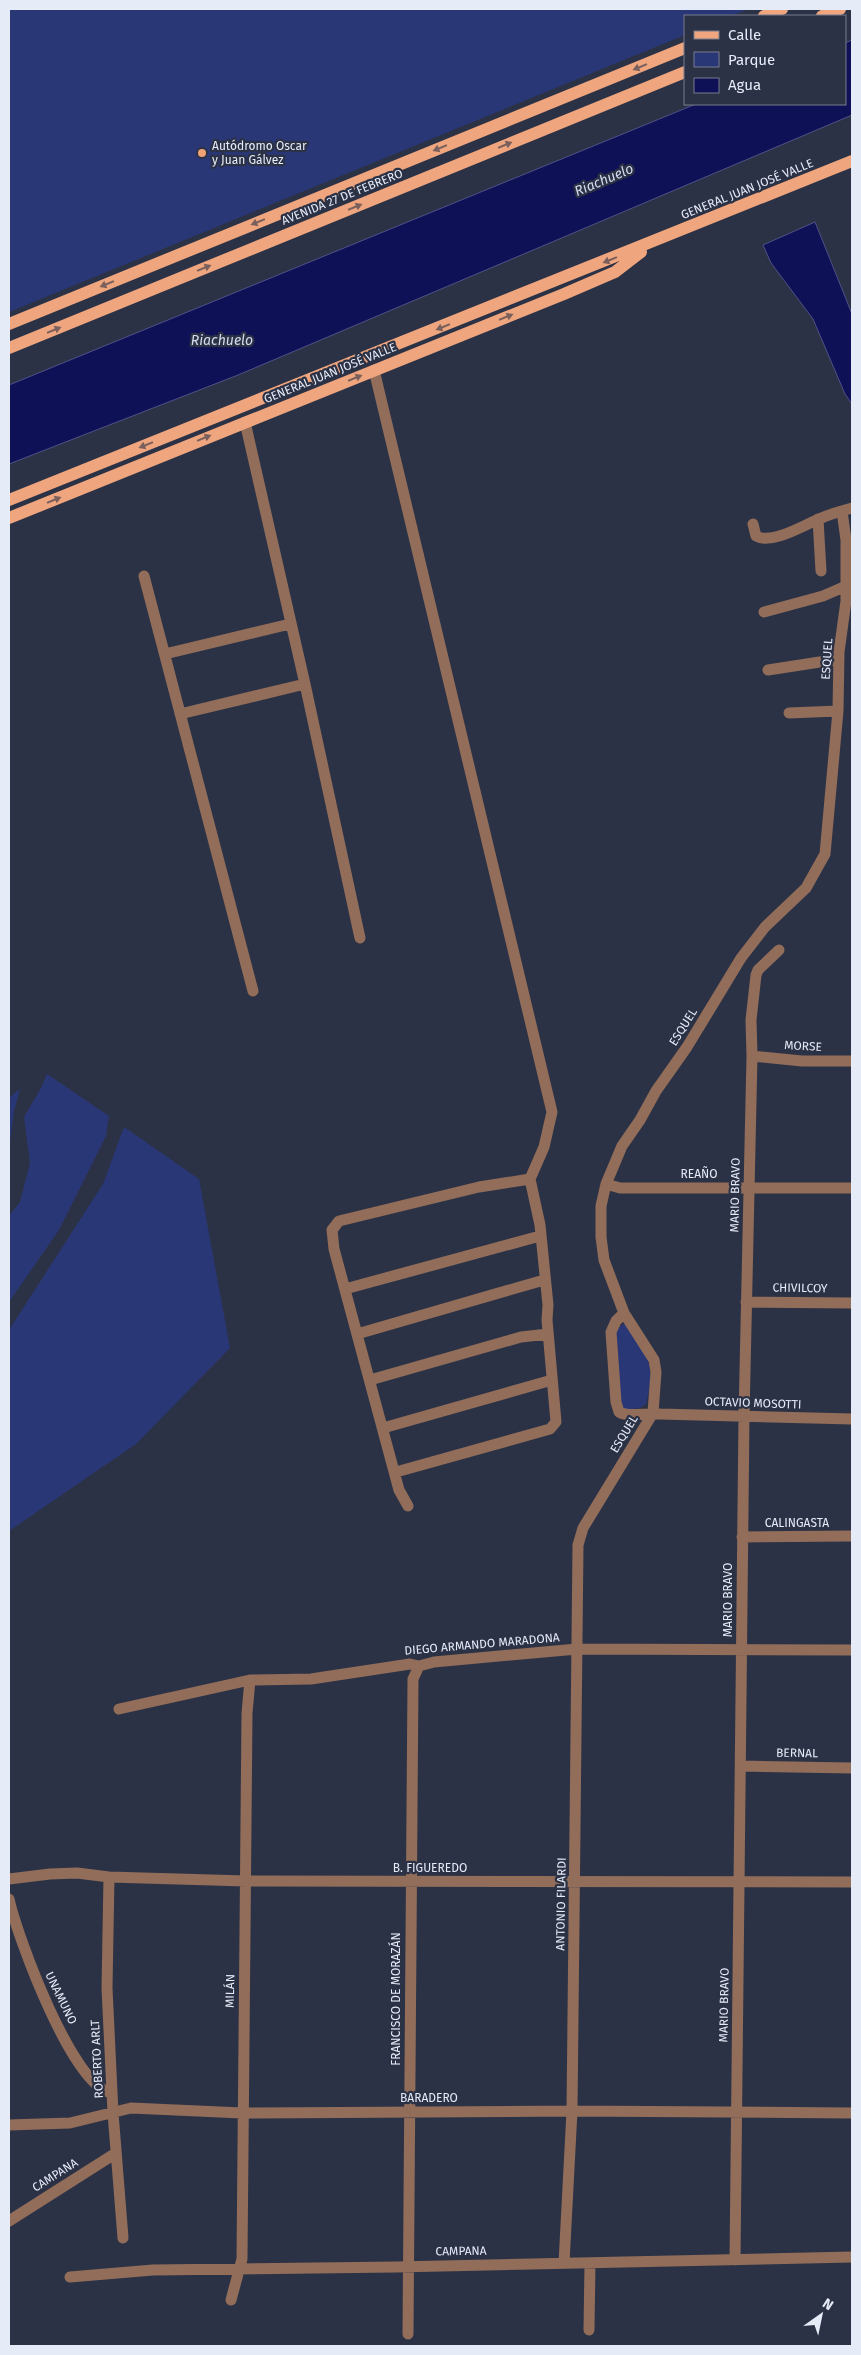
<svg xmlns="http://www.w3.org/2000/svg" width="861" height="2355" font-family="'Fira Sans',sans-serif">
	<style>
		.green { fill: #2a3777 }
		.water { fill: #0e1156; stroke: #4f5287 }
		.lines { fill: none; stroke-linecap: round; stroke-linejoin: round }
		.minor { stroke: #916d5a; stroke-width: 11 }
		.major { stroke: #efa57e; stroke-width: 12 }
		.oneway { fill: #7a605c }
		.poi-dot { fill: #f0a279; stroke: #2c3245; stroke-width: 2 }
		.labels { text-anchor: middle; dominant-baseline: central; stroke-width: 4.5; stroke-linejoin: round; paint-order: stroke }
		.poi-label { font-size: 12px; fill: #e6ebf8; stroke: #2c3245; text-anchor: start }
		.street-label { font-size: 12px; fill: #e6ebf8; stroke: #2c3245 }
		.water-label { font-size: 14px; font-style: italic; fill: #d4dbf0; stroke: #2c3245 }
	</style>
	<rect width="100%" height="100%" fill="#2c3245"/>
	<path class="green" d="M9,9H749L731,16H685V35L9,312Z
		M47,1074L109,1116L106,1136L59,1230L9,1302V1216L20,1202L30,1163L24,1117L41,1088Z
		M20,1089L14,1111L9,1150V1098Z
		M124,1127L199,1179L230,1348L136,1444L9,1531V1330L103,1184Z
		M625,1323C647,1358 657,1361 646,1404L640,1408L623,1410L621,1405L616,1329Z"/>
	<path class="water" d="M852,40V115L238,375L9,464V385L696,104H845V43Z
		M815,222L852,314V404L845,394L813,319L771,263L763,245Z"/>
	<g class="lines">
		<path class="minor" d="M374,370L552,1112L544,1147L530,1179L540,1225L548,1305L547,1320L556,1422L550,1429L396,1472
			M245,422L305,684L360,938
			M818,519L821,571
			M753,524L756,536C772,545 804,525 819,519C830,514 841,511 852,508
			M144,576L253,991
			M764,612L823,596L846,586
			M165,654L290,624
			M768,670L839,659
			M789,713L838,711
			M180,714L305,684
			M752,1056L802,1061H852
			M606,1184L620,1188H852
			M345,1289L540,1236
			M746,1302L852,1303
			M624,1313L616,1321L611,1332L616,1402L619,1412C629,1418 646,1412 660,1414L852,1419
			M357,1334L544,1280
			M370,1380L521,1337L548,1334
			M383,1428L552,1380
			M408,1506L399,1490L334,1249L332,1230L339,1221L479,1187L530,1179
			M742,1537L852,1536
			M119,1709L250,1680L311,1679L410,1664L419,1666L434,1662L577,1649L852,1650
			M741,1766L852,1768
			M109,1877L107,1988L113,2113L123,2238
			M9,1879L50,1874L77,1873L109,1877L246,1881L852,1882
			M9,1899C17,1936 73,2088 112,2093
			M9,2125L70,2123L131,2108L242,2113L572,2111L852,2113
			M9,2221L116,2153
			M735,2260L744,1416L752,1056L751,1020L756,975L758,970L779,950
			M564,2263L572,2111L578,1545L583,1528L653,1413L656,1372L654,1360L624,1313L604,1260L601,1237V1206L606,1184L622,1146L640,1120L656,1091L687,1047L741,958L765,927L806,888L825,854L838,711L839,652L846,601V540L842,511
			M70,2277L153,2270L396,2267L852,2257
			M231,2300L242,2259L247,1713L250,1680
			M589,2330L590,2263
			M408,2334L413,1679L419,1666"/>
		<path class="major" d="M764,16L782,9
			M822,16L840,9
			M9,324L685,48
			M9,348L685,72
			M9,500L852,161
			M9,518L564,294L615,272L641,252"/>
	</g>
	<defs><path id="oneway-solid" d="M-6-.8H1V-3.2L6.5 0L1 3.2V.8H-6Z" transform="scale(1.25)"/></defs>
	<g class="oneway">
		<use href="#oneway-solid" transform="translate(640 67) rotate(158)"/>
		<use href="#oneway-solid" transform="translate(505 145) rotate(-22)"/>
		<use href="#oneway-solid" transform="translate(440 148) rotate(158)"/>
		<use href="#oneway-solid" transform="translate(355 207) rotate(-22)"/>
		<use href="#oneway-solid" transform="translate(258 222) rotate(158)"/>
		<use href="#oneway-solid" transform="translate(610 260) rotate(158)"/>
		<use href="#oneway-solid" transform="translate(204 268) rotate(-22)"/>
		<use href="#oneway-solid" transform="translate(107 284) rotate(158)"/>
		<use href="#oneway-solid" transform="translate(506 317) rotate(-22)"/>
		<use href="#oneway-solid" transform="translate(443 327) rotate(158)"/>
		<use href="#oneway-solid" transform="translate(54 330) rotate(-22)"/>
		<use href="#oneway-solid" transform="translate(355 378) rotate(-22)"/>
		<use href="#oneway-solid" transform="translate(204 438) rotate(-22)"/>
		<use href="#oneway-solid" transform="translate(146 445) rotate(158)"/>
		<use href="#oneway-solid" transform="translate(54 500) rotate(-22)"/>
	</g>
	<circle class="poi-dot" cx="202" cy="153" r="5"/>
	<g class="labels">
		<g class="poi-label">
			<text x="212" y="146">Autódromo Oscar<tspan x="212" dy="14">y Juan Gálvez</tspan></text>
		</g>
		<g class="street-label">
			<text transform="translate(747 189) rotate(-22)">GENERAL JUAN JOSÉ VALLE</text>
			<text transform="translate(342 197) rotate(-22)">AVENIDA 27 DE FEBRERO</text>
			<text transform="translate(330 373) rotate(-22)">GENERAL JUAN JOSÉ VALLE</text>
			<text transform="translate(827 659) rotate(-86)">ESQUEL</text>
			<text transform="translate(683 1027) rotate(-58)">ESQUEL</text>
			<text transform="translate(803 1046) rotate(3)">MORSE</text>
			<text x="699" y="1174">REAÑO</text>
			<text transform="translate(735 1195) rotate(-89)">MARIO BRAVO</text>
			<text transform="translate(800 1288) rotate(1)">CHIVILCOY</text>
			<text transform="translate(753 1403) rotate(2)">OCTAVIO MOSOTTI</text>
			<text transform="translate(624 1434) rotate(-59)">ESQUEL</text>
			<text x="797" y="1523">CALINGASTA</text>
			<text transform="translate(728 1600) rotate(-90)">MARIO BRAVO</text>
			<text transform="translate(482 1644) rotate(-5)">DIEGO ARMANDO MARADONA</text>
			<text transform="translate(797 1753) rotate(1)">BERNAL</text>
			<text x="430" y="1868">B. FIGUEREDO</text>
			<text transform="translate(561 1904) rotate(-89)">ANTONIO FILARDI</text>
			<text transform="translate(230 1991) rotate(-89)">MILÁN</text>
			<text transform="translate(61 1998) rotate(64)">UNAMUNO</text>
			<text transform="translate(396 1999) rotate(-90)">FRANCISCO DE MORAZÁN</text>
			<text transform="translate(724 2005) rotate(-89)">MARIO BRAVO</text>
			<text transform="translate(97 2059) rotate(-93)">ROBERTO ARLT</text>
			<text x="429" y="2098">BARADERO</text>
			<text transform="translate(55 2175) rotate(-32)">CAMPANA</text>
			<text transform="translate(461 2251) rotate(-1)">CAMPANA</text>
		</g>
		<g class="water-label">
			<text transform="translate(604 180) rotate(-23)">Riachuelo</text>
			<text x="222" y="340">Riachuelo</text>
		</g>
	</g>
	<rect width="861" height="2355" fill="none" stroke="#e6ebf8" stroke-width="20"/>
	<rect x="684" y="15" width="162" height="90" fill="#2c3245" stroke="#767c8d"/>
	<rect x="694" y="31" width="25" height="8" fill="#efa57e" stroke="#767c8d"/>
	<text x="728" y="40" font-size="15" fill="#e6ebf8">Calle</text>
	<rect x="694" y="52" width="25" height="15" fill="#2a3777" stroke="#767c8d"/>
	<text x="728" y="65" font-size="15" fill="#e6ebf8">Parque</text>
	<rect x="694" y="78" width="25" height="15" fill="#0e1156" stroke="#767c8d"/>
	<text x="728" y="90" font-size="15" fill="#e6ebf8">Agua</text>
	<g transform="translate(821 2315) rotate(33)" stroke="#2c3245" stroke-width="4" paint-order="stroke">
	<path d="M0-4L9 19L0 12L-9 19Z" fill="#e6ebf8"/>
	<text y="-8" font-size="14" font-weight="bold" text-anchor="middle" fill="#e6ebf8">N</text>
	</g>
</svg>
